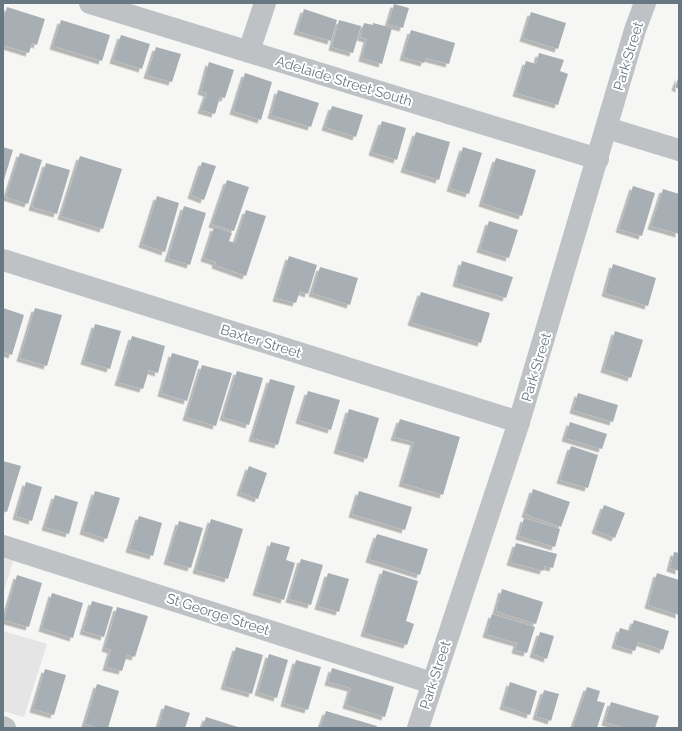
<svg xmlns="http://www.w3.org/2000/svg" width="682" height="731" font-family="Raleway,sans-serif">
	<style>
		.built { fill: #e4e5e4 }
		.building { fill: #a8afb4; filter: url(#shadow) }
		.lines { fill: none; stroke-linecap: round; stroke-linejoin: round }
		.minor { stroke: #bec2c5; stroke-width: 22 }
		.tertiary { stroke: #bec2c5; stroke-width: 22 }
		.labels { text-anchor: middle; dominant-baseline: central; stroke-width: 4; stroke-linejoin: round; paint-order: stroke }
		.street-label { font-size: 14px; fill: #687882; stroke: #fff }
	</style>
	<defs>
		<filter id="shadow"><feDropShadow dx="-3.5" dy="3.5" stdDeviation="0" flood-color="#0004"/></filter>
	</defs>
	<rect width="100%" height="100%" fill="#f6f6f4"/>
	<path class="built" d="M3,558L13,561L3,594Z
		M3,631L47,644L24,717L3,711Z"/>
	<path class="building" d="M394,4L409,8L403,28L388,24Z
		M7,7L45,19L37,45L32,43L29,53L3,45V21Z
		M304,9L337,20L331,41L297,31Z
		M531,12L566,23L558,49L523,38Z
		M61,20L110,35L102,61L53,46Z
		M339,20L361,26L353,53L332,47Z
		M364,23L373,25V23L392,28L382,64L362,58L367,39L360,37Z
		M411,30L455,43L449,64L426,58L424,63L403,57Z
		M121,35L150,44L142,69L113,60Z
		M156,47L181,54L172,82L147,75Z
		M539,53L564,60L560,71L568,74L558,105L516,93L526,61L536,64Z
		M209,62L234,70L225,98L220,97L215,114L201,110L207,93L201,91Z
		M245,73L272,82L261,120L233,111Z
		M679,76V89L675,87Z
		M278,90L319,103L311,127L271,115Z
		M332,106L363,115L356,137L325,127Z
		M382,121L406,128L397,160L372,152Z
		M416,132L450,142L439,180L404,169Z
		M3,147L13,150L3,183Z
		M463,147L482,153L469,194L450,188Z
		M20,153L42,160L28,204L6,197Z
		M80,156L122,169L103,229L61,216Z
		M496,158L536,170L522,216L482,203Z
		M202,162L216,166L204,200L191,195Z
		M46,163L70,170L57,214L32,207Z
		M227,180L249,187L234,231L212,224Z
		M633,186L655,193L642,236L619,229Z
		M663,189L679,194V234L651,226Z
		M157,196L179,203L165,252L142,244Z
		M184,206L206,213L190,265L168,258Z
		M246,210L266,216L246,276L215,265L216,262L204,258L214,227L232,233L229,241L235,243Z
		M489,221L518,230L509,258L480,249Z
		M289,256L317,265L308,294L300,291L296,303L276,298Z
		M462,261L513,277L506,298L456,283Z
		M613,264L656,278L648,306L605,293Z
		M320,267L358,278L350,305L312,293Z
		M421,292L490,313L481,343L411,322Z
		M3,308L24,315L12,355L3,352Z
		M35,308L62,315L47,366L20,358Z
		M95,324L121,331L110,369L84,361Z
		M615,331L643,340L631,378L604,369Z
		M132,336L165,346L158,373L149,370L143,389L118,382Z
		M172,353L199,361L187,401L161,393Z
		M202,365L232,373L216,426L186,417Z
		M237,371L263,378L249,425L223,417Z
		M270,379L295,386L278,445L252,438Z
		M308,391L340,400L331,430L299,420Z
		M578,393L618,405L613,422L573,410Z
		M349,409L379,418L367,459L337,450Z
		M400,419L460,437L443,495L402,483L414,442L394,437Z
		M570,422L607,434L602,449L565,438Z
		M571,446L598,455L588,488L560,480Z
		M3,461L21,466L7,512L3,511Z
		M249,466L267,473L258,499L240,492Z
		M26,482L42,487L32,521L16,516Z
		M533,489L570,502L561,527L525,514Z
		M95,491L120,498L107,539L83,531Z
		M359,491L412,507L405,530L352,514Z
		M55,495L78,502L69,534L45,527Z
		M604,505L625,513L615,538L595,530Z
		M139,516L162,523L153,556L129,549Z
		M524,518L560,529L555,547L519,536Z
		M211,519L243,529L228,579L196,570Z
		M179,521L203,528L191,568L167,561Z
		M377,534L428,549L420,575L369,559Z
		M271,542L290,547L286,560L295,563L284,600L256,592Z
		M516,543L557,554L553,568L545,566L543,571L510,562Z
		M674,552L679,553V571L670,568Z
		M301,559L323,565L311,605L289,599Z
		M383,570L418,581L406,621L414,624L407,645L364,633Z
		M328,573L349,579L339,612L318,606Z
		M657,573L679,580V615L648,605Z
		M17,575L42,583L29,627L4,620Z
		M502,589L543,602L536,624L496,611Z
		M52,593L83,603L73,638L42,628Z
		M92,601L113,607L104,637L83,631Z
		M117,607L148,616L135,657L127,655L122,671L106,667L111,650L105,648Z
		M492,614L535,627L527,653L515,650L517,643L486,634Z
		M634,620L669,631L663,650L638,642L635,651L615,645L620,628L630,631Z
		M540,632L554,636L547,659L533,654Z
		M236,647L263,655L252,694L224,686Z
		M269,654L288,660L277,698L258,692Z
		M296,660L321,667L308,710L284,703Z
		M332,668L394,687L385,717L346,705L351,688L328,682Z
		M45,669L66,675L54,715L33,709Z
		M510,682L537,691L530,715L503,706Z
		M97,684L119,691L108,728H99L85,724Z
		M587,687L600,691L597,701L605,703L597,728H575L573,727Z
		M544,690L559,694L551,721L536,716Z
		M611,702L659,716L655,728H625L605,722Z
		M165,705L190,713L185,728H158Z
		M326,711L377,726L376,728H320Z
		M206,717L241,728H202Z"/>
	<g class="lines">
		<path class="minor" d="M90,3L598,159
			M249,51L265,3
			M607,128L679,150
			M3,260L519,422
			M3,546L432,683
			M3,727L5,728"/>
		<path class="tertiary" d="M418,728L519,422L635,30L645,3"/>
	</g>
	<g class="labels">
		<g class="street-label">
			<text transform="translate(628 56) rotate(-73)">Park Street</text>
			<text transform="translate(344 81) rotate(17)">Adelaide Street South</text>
			<text transform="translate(261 341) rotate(17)">Baxter Street</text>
			<text transform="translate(536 367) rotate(-73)">Park Street</text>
			<text transform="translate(218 614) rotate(18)">St George Street</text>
			<text transform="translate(435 675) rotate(-72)">Park Street</text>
		</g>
	</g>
	<rect width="682" height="731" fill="none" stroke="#687882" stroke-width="8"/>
</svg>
